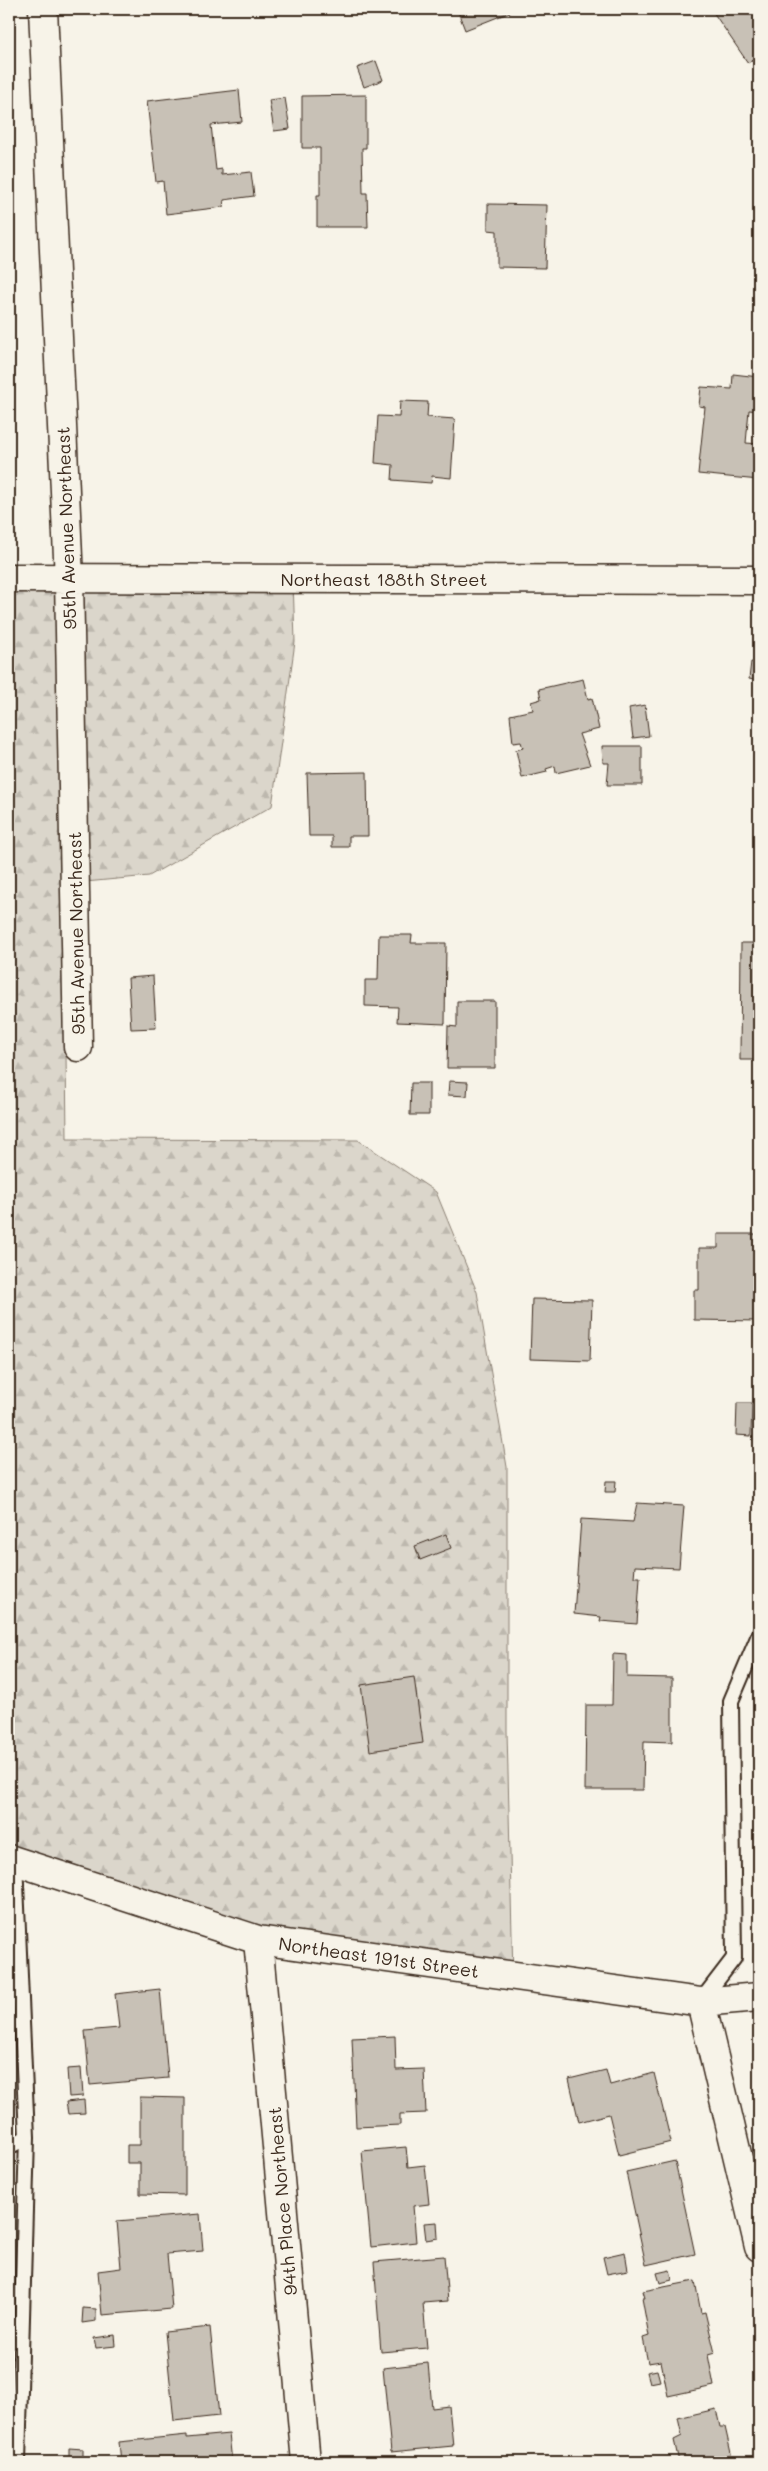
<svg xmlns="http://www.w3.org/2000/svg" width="768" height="2471" font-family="Mali,sans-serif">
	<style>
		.forest { fill: url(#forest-firs); stroke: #8b8074 }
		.building { fill: #c8c1b6; stroke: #3b2a1e }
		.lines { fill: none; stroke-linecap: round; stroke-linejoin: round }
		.service-casing { stroke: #3b2a1e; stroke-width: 18 }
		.minor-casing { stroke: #3b2a1e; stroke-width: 31 }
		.service { stroke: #f7f3e8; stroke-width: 14 }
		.minor { stroke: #f7f3e8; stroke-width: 28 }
		.labels { text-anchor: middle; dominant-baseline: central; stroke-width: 5; stroke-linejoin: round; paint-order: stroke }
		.street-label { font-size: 18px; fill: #3b2a1e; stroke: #f7f3e8 }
	</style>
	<defs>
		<pattern id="forest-firs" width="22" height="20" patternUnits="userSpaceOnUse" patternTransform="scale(1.25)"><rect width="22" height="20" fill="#dbd6cb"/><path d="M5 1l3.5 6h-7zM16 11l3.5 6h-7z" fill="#bdb8ae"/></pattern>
	</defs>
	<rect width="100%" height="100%" fill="#f7f3e8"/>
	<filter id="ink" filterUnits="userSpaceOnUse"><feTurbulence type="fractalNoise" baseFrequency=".02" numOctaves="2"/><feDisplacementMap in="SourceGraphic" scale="10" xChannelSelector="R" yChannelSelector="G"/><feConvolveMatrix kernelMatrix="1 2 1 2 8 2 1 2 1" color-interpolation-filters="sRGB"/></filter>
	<g filter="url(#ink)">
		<path class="forest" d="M9,578L293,579L295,642L272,806L149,876L64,884L67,1139L358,1140L436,1192L477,1292L507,1467V1731L513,1976L258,1940L9,1859Z"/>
		<path class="building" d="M457,9H518L465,30Z
			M711,9H759V55L748,63Z
			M376,61L383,80L364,87L357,68Z
			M239,90L242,122L211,125L216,170L222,169V175L251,172L254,196L224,200L223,207L166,214L163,181L156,182L147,101Z
			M366,95V148H362L363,193H367L368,227H317V195H320V148H302V96Z
			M285,98L290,129L274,131L269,100Z
			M488,204L547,205L545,268L497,267V231L488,230Z
			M733,374L759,377V411L749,410L746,443L759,444V480L698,474L705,407L699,406L701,387L732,389Z
			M400,401L428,402L427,417L455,419L451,478L432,476L431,483L392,480L393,465L375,463L378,416L399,417Z
			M751,662L759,663V681L749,679Z
			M583,679L588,699L592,698L599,729L579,734L590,765L556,773L555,766L546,769L547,772L522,778L516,750L523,748L521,742L513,743L510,715L533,710L531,702L541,699L539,689Z
			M645,705L649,736L633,738L629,708Z
			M602,746H642V785H607L609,763H603Z
			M367,772L368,836H349V847H332V836H309L307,773Z
			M379,935H412L411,943H446L445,1024L397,1022L398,1007L365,1006V980H378Z
			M741,943H759V1060H740Z
			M153,976L156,1028L131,1029L128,978Z
			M457,1001H495V1068H447L448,1026L457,1027Z
			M449,1081L468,1082L467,1096L448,1095Z
			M411,1083H429V1115H410Z
			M718,1234H759V1321L694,1320V1290H699V1248H718Z
			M532,1299L592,1300L590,1361L530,1359Z
			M737,1403H752L751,1436L736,1435Z
			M606,1481H616L615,1492H605Z
			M637,1503L684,1506L679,1568L635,1566L634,1577H640L637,1624L600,1621L601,1617L574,1614L581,1519L633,1522Z
			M446,1534L451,1548L420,1560L415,1546Z
			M613,1654L627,1655V1677L672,1678V1742L644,1741L643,1790H585L586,1705H612Z
			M414,1677L423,1743L370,1751L361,1685Z
			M160,1989L168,2078L90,2085L85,2031L119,2028L115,1994Z
			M395,2036L396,2070L424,2069L426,2113L400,2114V2125L356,2127L352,2038Z
			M81,2068L83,2096L69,2097L67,2069Z
			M606,2070L610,2085L654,2073L671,2142L619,2155L609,2114L579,2122L569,2079Z
			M140,2097L185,2098V2195L140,2194V2163H127V2145H140Z
			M84,2100L85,2113L68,2114L66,2102Z
			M406,2147L408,2167L425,2165L429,2204L413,2206L416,2242L371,2247L362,2151Z
			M675,2161L695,2254L646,2265L626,2172Z
			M200,2214L203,2251L167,2254L172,2309L102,2315L98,2271L121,2268L117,2221Z
			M437,2222L438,2238L426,2240L424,2223Z
			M625,2252L628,2270L607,2274L603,2257Z
			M444,2256L448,2301L423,2303L427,2348L381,2352L374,2262Z
			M670,2270L672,2280L660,2283L657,2273Z
			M695,2281L701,2313L705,2312L715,2353L708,2355L714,2386L668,2396L661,2361L648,2363L643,2338L649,2336L642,2298H645L643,2291Z
			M83,2308L96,2309V2321L82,2323Z
			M210,2327L219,2416L174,2421L165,2332Z
			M115,2335L116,2346L96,2348L94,2338Z
			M428,2363L432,2408L449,2406L453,2446L391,2452L383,2368Z
			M657,2370L660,2381L650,2383L647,2372Z
			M716,2409L720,2427H725L733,2462H679L674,2440L682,2436L678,2418Z
			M229,2434L232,2462H121L119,2442L187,2435V2438Z
			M69,2448L83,2449V2462H69Z"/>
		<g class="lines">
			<g class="service-casing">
				<path id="service" d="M15,1861L27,2137L18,2462
					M701,2001L734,1958L731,1701L759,1635
					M9,2147L27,2137"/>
			</g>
			<g class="minor-casing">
				<path id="minor" d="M43,9L69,579L78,1047
					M9,578L759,580
					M9,1859L258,1940L701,2002L759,1997
					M258,1940L306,2462
					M701,2002L759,2247"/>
			</g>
			<use href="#service" class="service"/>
			<use href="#minor" class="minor"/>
		</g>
	</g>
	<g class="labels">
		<g class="street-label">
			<text transform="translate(66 528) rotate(-92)">95th Avenue Northeast</text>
			<text x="384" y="579">Northeast 188th Street</text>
			<text transform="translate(76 933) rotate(-91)">95th Avenue Northeast</text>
			<text transform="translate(379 1957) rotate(8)">Northeast 191st Street</text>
			<text transform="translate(282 2201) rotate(-95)">94th Place Northeast</text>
		</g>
	</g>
	<rect width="768" height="2471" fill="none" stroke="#f7f3e8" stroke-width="30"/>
	<rect x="15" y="15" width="738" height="2441" fill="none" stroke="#3b2a1e" stroke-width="2" filter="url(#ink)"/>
</svg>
